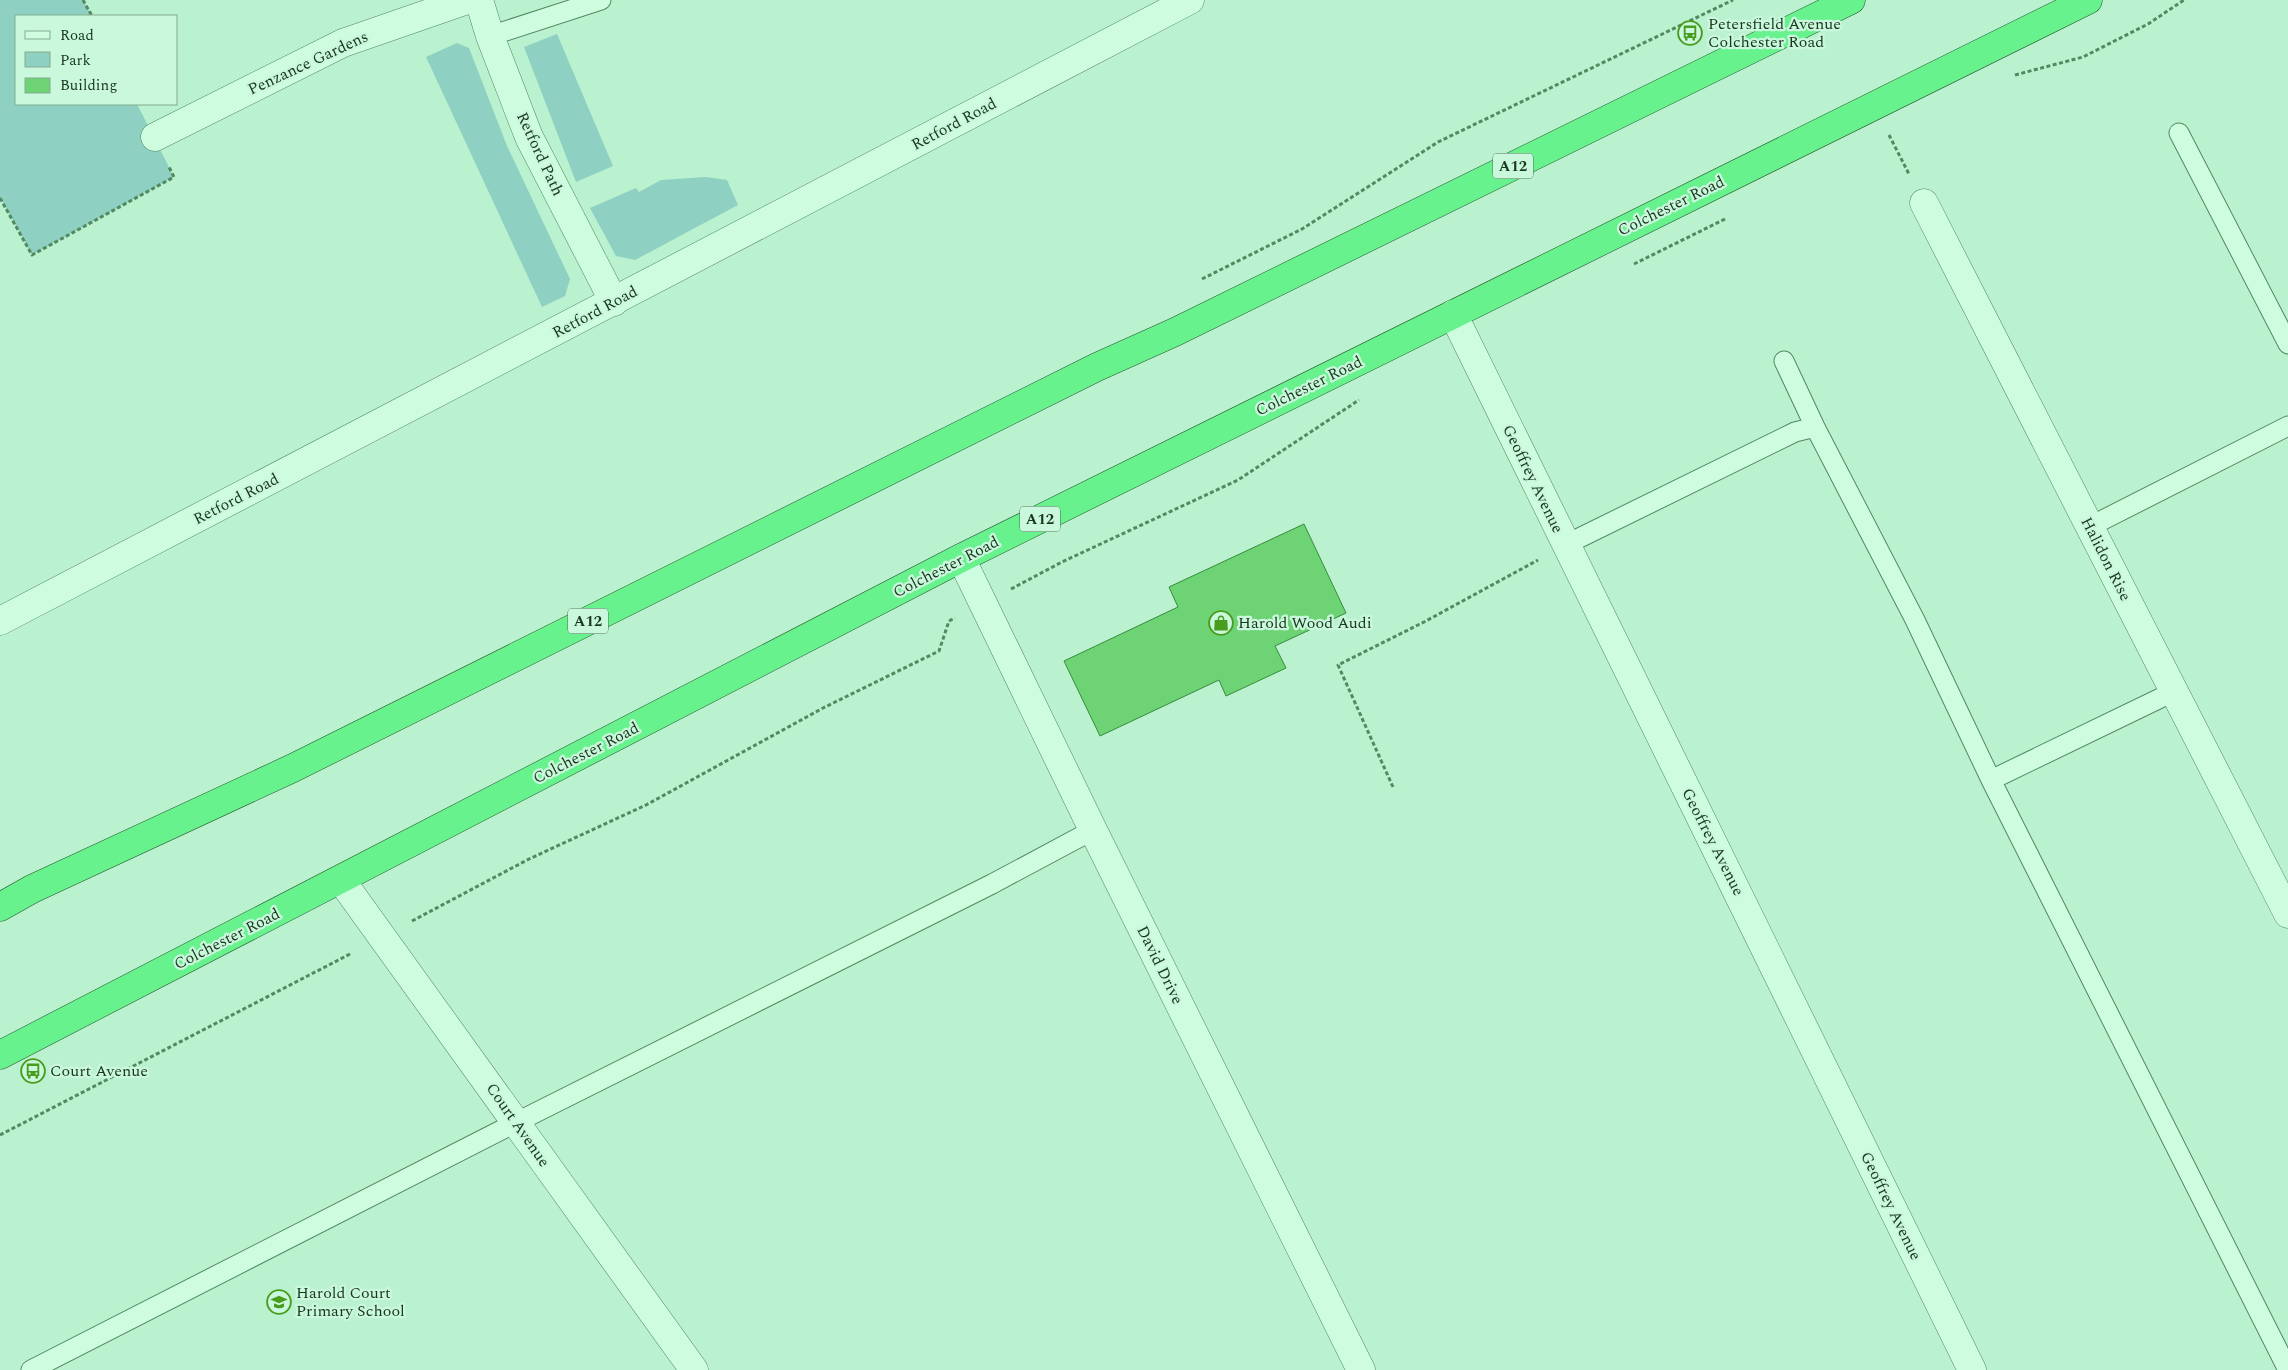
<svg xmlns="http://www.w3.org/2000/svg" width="2288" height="1370" font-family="Spectral,serif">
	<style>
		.green { fill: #8ed0c2 }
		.building { fill: #6dd375; stroke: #378b3c }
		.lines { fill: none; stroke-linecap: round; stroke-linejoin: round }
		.service-casing { stroke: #53895e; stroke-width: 21 }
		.minor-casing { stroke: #53895e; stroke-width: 29 }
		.trunk-casing { stroke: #28562f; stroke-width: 29 }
		.path { stroke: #53895e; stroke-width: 3; stroke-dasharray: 4 2.5; stroke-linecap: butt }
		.service { stroke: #cefcdf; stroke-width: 19 }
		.minor { stroke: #cefcdf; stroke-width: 28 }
		.trunk { stroke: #67f28e; stroke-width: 28 }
		.labels { text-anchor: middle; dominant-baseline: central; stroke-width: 4.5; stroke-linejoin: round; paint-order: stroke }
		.shield { fill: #caf8dc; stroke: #4f7157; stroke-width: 1 }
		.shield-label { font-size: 15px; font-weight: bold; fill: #1a371e }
		.poi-label { font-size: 16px; fill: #1a371e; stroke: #caf8dc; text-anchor: start }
		.street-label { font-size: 16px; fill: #1a371e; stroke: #caf8dc }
	</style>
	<rect width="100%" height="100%" fill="#baf1cf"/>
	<path class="green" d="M0,0H83L92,16H16V104H137L174,177L32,255L0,198Z
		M557,34L613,166L576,182L524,47Z
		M457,43L469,48L507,146L570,279L565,296L542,307L426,57Z
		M706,177L727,180L738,205L635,260L616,256L590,208L636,188L639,192L661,180Z"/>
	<path class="building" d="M1304,524L1346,613L1275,646L1286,668L1226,696L1219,680L1100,736L1064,661L1178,607L1169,587Z"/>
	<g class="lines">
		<g class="service-casing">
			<path id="service" d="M490,36L601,0
				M2179,133L2288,344
				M1784,361L1815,427
				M2089,527L2288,426
				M1565,545L1795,432L1815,427L1915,620L1991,780L2175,691
				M1991,780L2286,1366
				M31,1370L515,1123L992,884L1093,830"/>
		</g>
		<g class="minor-casing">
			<path id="minor" d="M479,0L490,36L529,137L614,302
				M155,137L343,43L467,0
				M1924,203L2288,914
				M1453,314L1972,1370
				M961,558L1093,830L1361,1370
				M0,621L1190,0
				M341,880L694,1370"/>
		</g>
		<g class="trunk-casing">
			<path id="trunk" d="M0,907L32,889L293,768L1097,367L1175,332L1851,0
				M0,1055L961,558L2088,0"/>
		</g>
		<path class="path" d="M83,0L92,16
			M2015,75L2083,57L2148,24L2184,0
			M1889,135L1909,174
			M0,198L32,255L174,177L169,167
			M1634,264L1725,219
			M1202,279L1302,229L1438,142L1733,0
			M1011,589L1062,562L1238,480L1359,400
			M1393,787L1338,665L1424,622L1538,560
			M412,921L529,859L646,805L823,708L939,651L949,621L955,618
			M0,1135L352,953"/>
		<use href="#service" class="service"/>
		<use href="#minor" class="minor"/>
		<use href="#trunk" class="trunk"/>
	</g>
	<defs>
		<g id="bus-ring" transform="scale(1.25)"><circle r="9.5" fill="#caf8dc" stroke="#499d1e" stroke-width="1.5"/><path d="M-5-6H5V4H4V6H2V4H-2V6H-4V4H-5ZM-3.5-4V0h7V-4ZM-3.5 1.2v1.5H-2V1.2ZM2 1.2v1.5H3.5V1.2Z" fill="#499d1e"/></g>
		<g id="shop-ring" transform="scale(1.25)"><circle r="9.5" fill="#caf8dc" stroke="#499d1e" stroke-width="1.5"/><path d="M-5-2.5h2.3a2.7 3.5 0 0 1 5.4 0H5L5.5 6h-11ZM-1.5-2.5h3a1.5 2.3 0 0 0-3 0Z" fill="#499d1e"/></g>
		<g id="school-ring" transform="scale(1.25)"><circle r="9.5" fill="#caf8dc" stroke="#499d1e" stroke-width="1.5"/><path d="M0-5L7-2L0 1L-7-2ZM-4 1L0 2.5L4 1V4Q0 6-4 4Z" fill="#499d1e"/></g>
	</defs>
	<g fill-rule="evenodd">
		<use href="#bus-ring" x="1690" y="33"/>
		<use href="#shop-ring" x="1221" y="623"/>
		<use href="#bus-ring" x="33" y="1071"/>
		<use href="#school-ring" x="279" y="1302"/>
	</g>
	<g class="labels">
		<g class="shield">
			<rect x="1493" y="153.5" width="40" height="25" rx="4"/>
			<rect x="1020" y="506.5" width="40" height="25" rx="4"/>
			<rect x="568" y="608.5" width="40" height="25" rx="4"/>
		</g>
		<g class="shield-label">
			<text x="1513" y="166">A12</text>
			<text x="1040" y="519">A12</text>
			<text x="588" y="621">A12</text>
		</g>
		<g class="poi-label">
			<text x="1708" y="24">Petersfield Avenue<tspan x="1708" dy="18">Colchester Road</tspan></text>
			<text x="1238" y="623">Harold Wood Audi</text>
			<text x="50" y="1071">Court Avenue</text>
			<text x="296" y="1293">Harold Court<tspan x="296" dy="18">Primary School</tspan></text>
		</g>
		<g class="street-label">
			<text transform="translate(308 63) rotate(-25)">Penzance Gardens</text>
			<text transform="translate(954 124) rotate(-28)">Retford Road</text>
			<text transform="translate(540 154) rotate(65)">Retford Path</text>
			<text transform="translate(1671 206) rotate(-26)">Colchester Road</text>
			<text transform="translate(595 312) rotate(-28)">Retford Road</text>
			<text transform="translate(1309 386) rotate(-26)">Colchester Road</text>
			<text transform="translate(1533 479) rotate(64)">Geoffrey Avenue</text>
			<text transform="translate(236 499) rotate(-27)">Retford Road</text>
			<text transform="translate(2106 559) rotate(63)">Halidon Rise</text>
			<text transform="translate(946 567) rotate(-27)">Colchester Road</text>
			<text transform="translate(586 753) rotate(-27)">Colchester Road</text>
			<text transform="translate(1713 842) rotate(63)">Geoffrey Avenue</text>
			<text transform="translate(227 939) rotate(-27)">Colchester Road</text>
			<text transform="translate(1160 965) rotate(64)">David Drive</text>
			<text transform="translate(518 1125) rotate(55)">Court Avenue</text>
			<text transform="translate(1891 1206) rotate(64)">Geoffrey Avenue</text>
		</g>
	</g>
	<rect x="15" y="15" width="162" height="90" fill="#caf8dc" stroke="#84ab90"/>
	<rect x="25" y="31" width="25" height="8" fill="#cefcdf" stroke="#84ab90"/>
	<text x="60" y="40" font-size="15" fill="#1a371e">Road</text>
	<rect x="25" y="52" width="25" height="15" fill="#8ed0c2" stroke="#84ab90"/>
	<text x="60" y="65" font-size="15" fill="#1a371e">Park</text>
	<rect x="25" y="78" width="25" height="15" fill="#6dd375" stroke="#84ab90"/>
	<text x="60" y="90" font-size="15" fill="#1a371e">Building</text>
</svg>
